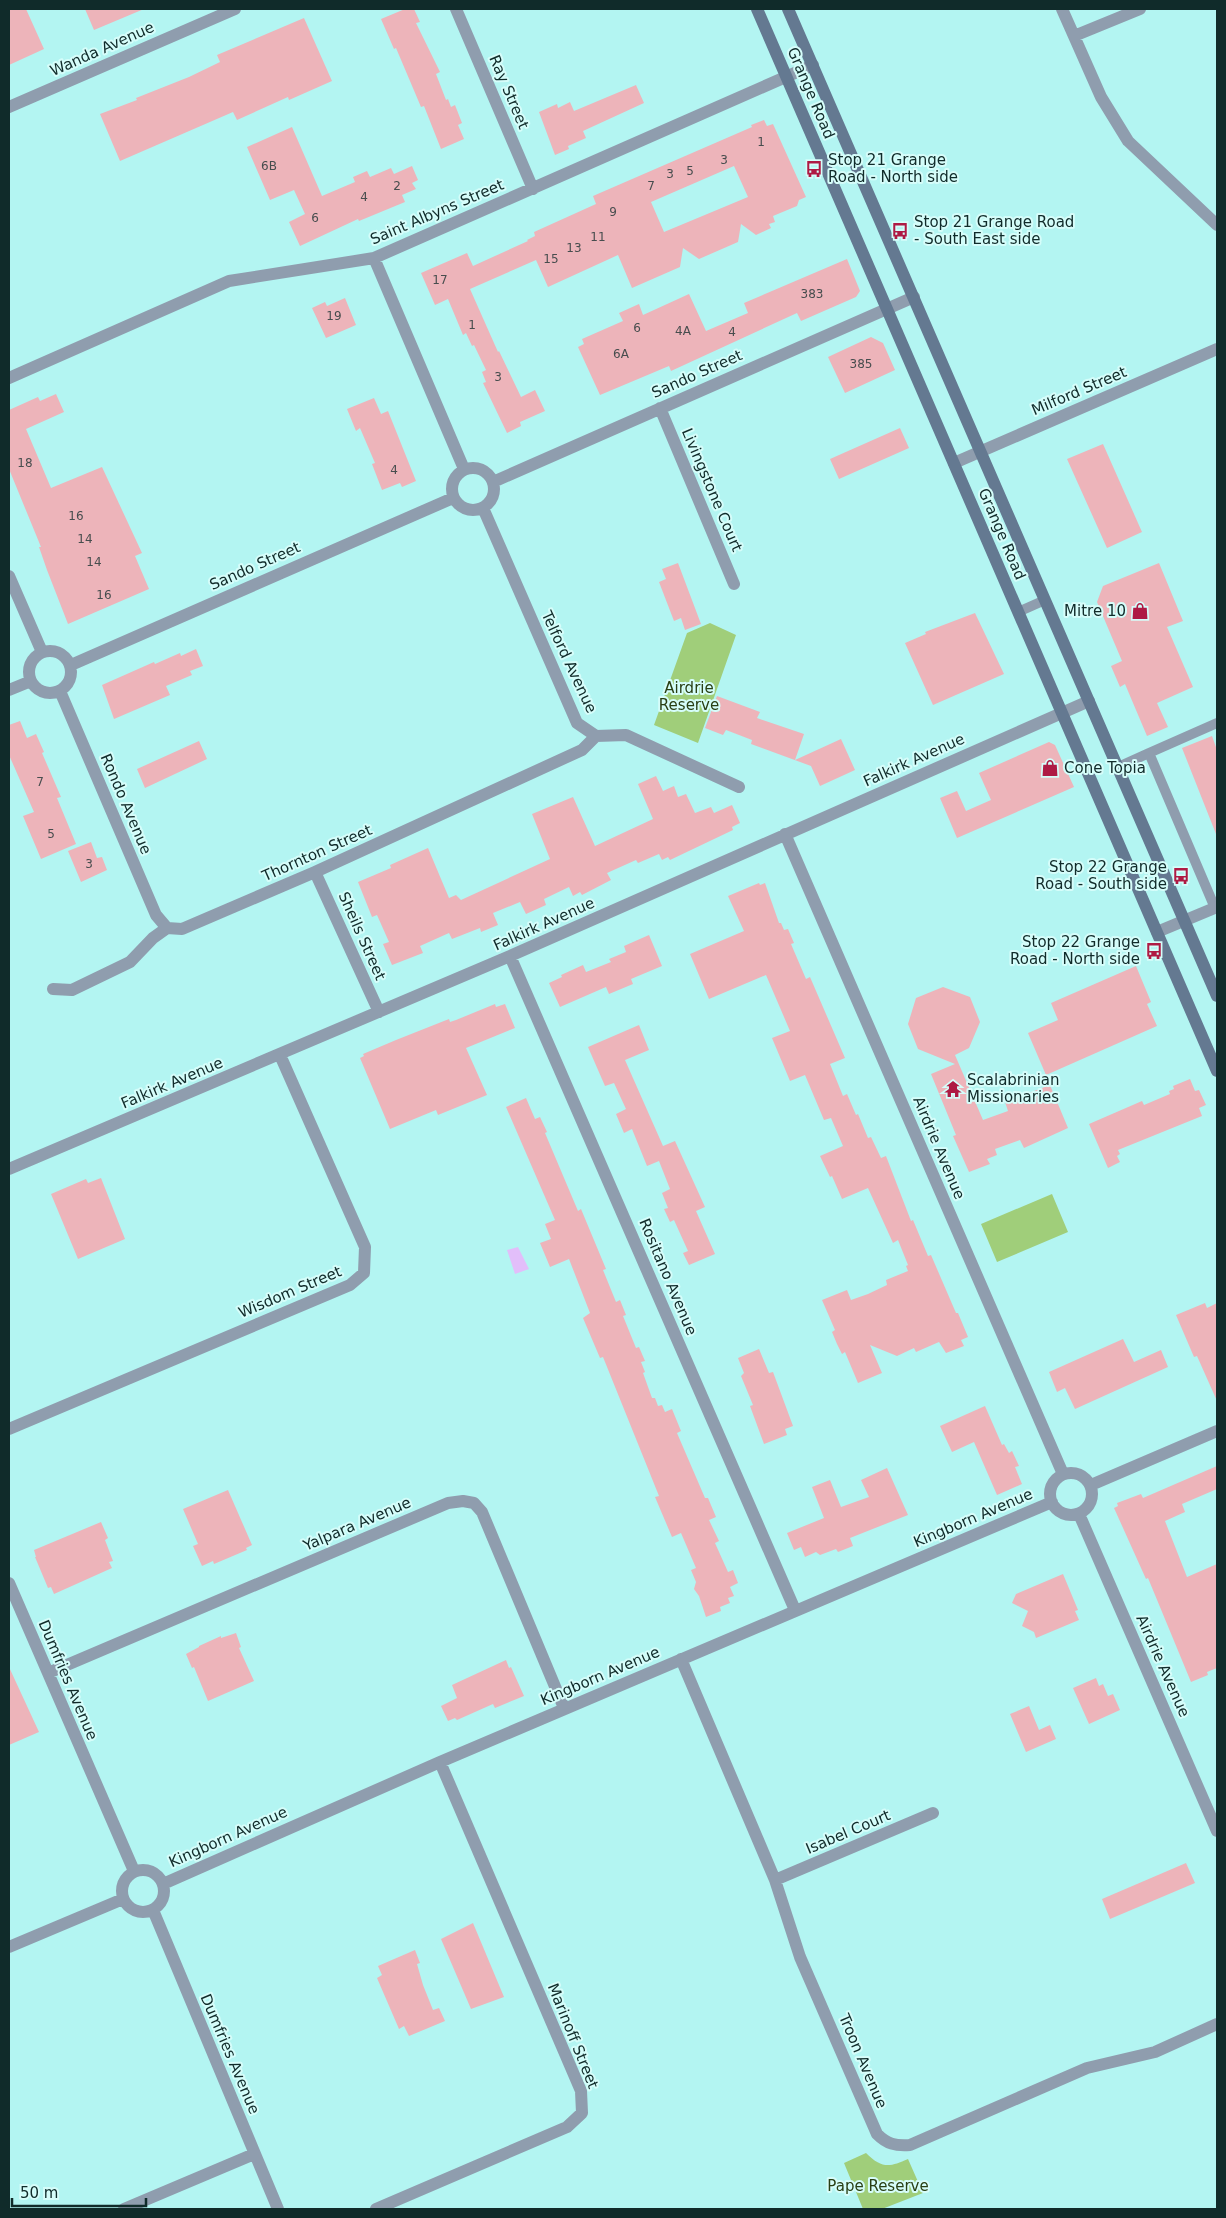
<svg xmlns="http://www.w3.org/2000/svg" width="1226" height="2218" font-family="'DejaVu Sans',sans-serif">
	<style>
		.green { fill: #a0ce7a }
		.water { fill: #e2befa }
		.building { fill: #edb4ba; fill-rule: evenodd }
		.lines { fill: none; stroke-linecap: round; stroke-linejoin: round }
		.service { stroke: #8f9dae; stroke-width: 10 }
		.minor { stroke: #8f9dae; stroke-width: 12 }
		.secondary { stroke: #647991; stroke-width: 12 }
		.labels { text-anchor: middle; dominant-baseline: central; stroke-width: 4; stroke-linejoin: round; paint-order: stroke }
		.number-label { font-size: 12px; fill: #474d4e }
		.street-label { font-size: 15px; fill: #102b2a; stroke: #d6fdfa }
		.poi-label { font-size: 15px; fill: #102b2a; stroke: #d6fdfa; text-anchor: start }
		.park-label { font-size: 15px; fill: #293f14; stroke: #d6fdfa }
	</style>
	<rect width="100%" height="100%" fill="#b3f5f2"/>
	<path class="green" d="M710,623L736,635L698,743L654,725L687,633Z
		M1052,1194L1068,1232L997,1262L981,1224Z
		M866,2153C882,2169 890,2167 908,2159L923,2193L882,2209H863L844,2163Z"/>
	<path class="water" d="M518,1247L529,1269L515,1274L507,1250Z"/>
	<path class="building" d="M9,9H26L44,49L9,65Z
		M85,9H144L94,30Z
		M405,9H414L420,22L416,23L440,72L436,74L446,100L448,99L451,107L455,105L462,123L458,125L464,139L441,149L424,106L421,107L396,48L394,49L381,19Z
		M304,18L332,81L289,100L288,97L237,120L233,112L120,161L100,114L137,100L136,98L189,77L220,62L217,55Z
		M636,85L644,103L583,131L586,138L568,146L569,149L555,155L539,112L557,104L558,108L570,102L574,111Z
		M764,120L767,126L773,124L806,197L799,200L797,206L773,216L775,222L769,224L771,228L756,235L741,224L738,242L699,259L683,248L680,267L632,288L618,255L548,287L536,260L470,289L498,352L499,351L521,397L535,390L545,411L520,422L521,426L507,433L483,383L486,382L482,372L486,370L474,345L472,346L466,333L463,335L448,299L435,305L421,273L467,253L473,266L528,241L527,240L535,236L534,232L596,204L593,196L752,127L751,125ZM734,166L748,197L664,232L651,202Z
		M292,127L322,196L355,182L353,177L367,171L370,177L391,168L394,174L412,166L418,180L412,183L416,189L402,195L405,202L359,221L358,219L300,246L289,222L305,214L294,190L270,200L247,147Z
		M847,259L860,291L856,297L801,321L797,313L671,371L669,366L600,395L578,347L584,344L582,339L623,321L619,313L639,304L643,315L689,294L706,331L748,313L744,303Z
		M345,298L356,325L326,338L312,308L325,302L327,306Z
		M871,337L883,343L895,370L845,393L828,357Z
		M56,394L64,412L26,429L51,488L102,467L142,553L135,556L149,589L68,624L47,570L39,547H41L9,469V410L38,397L40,401Z
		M374,398L381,414L388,411L416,481L402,487L400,483L382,490L372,464L375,463L360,428L356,431L347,409Z
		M900,428L909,448L839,479L830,459Z
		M1103,444L1142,532L1107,548L1067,459Z
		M678,563L701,624L685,630L681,618L674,621L659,582L666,579L662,569Z
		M1159,563L1183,621L1167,627L1193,687L1157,703L1168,727L1147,736L1125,684L1120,687L1111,666L1122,661L1097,602L1103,586Z
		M975,613L1004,674L933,705L905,643L926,634L925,632Z
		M196,649L203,666L190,671L192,675L166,686L170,695L114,719L102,685L154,662L155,664L180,653L181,656Z
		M717,696L760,712L757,718L804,734L795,760L841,739L855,770L820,786L811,766L751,744L752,740L726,730L723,735L705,728Z
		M20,721L27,738L36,734L44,752L42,753L61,797L57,798L76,844L41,859L23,816L34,812L9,755V725Z
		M1212,736L1217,750L1216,834L1182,748Z
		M199,741L207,759L145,788L137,769Z
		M1049,742L1055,745L1074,787L957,838L940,798L957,791L966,811L991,800L979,773Z
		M656,776L663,791L674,786L678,797L686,794L695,813L711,807L714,813L732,805L740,823L732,827L733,830L670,860L668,857L662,860L659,854L638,863L636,860L607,873L611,880L582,895L580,892L573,896L569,887L544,899L546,905L526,914L520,902L493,913L498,925L481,932L480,928L452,939L449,933L420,946L423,953L392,965L383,944L389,942L377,915L372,917L358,882L391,868L390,865L428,848L449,898L456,895L461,900L550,859L532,814L573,797L595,846L653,819L638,784Z
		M91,842L97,858L102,857L107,870L81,882L68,851Z
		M759,883L760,885L765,883L779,923H781L784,930L788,929L794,943L791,944L806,979L810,977L845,1058L830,1064L843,1096L847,1094L856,1115L858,1114L868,1138L871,1137L881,1158L886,1156L911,1221L913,1220L928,1256L931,1255L956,1313H958L968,1337L961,1340L964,1346L946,1353L939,1342L916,1352L914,1348L897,1356L870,1345L882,1373L858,1383L845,1352L842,1354L837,1344L832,1332L835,1330L822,1300L847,1290L851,1300L868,1294L887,1285L886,1280L908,1271L906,1266L908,1265L898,1240L893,1243L868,1188L842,1199L832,1176L830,1177L820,1156L843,1146L831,1118L824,1120L805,1075L790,1081L772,1038L790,1031L766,975L709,999L690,954L744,931L728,896Z
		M649,935L662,966L631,979L633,984L609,994L606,987L560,1007L549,983L562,977L561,975L583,965L586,972L611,962L609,959L626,952L624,946Z
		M1136,966L1151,1002L1147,1004L1157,1026L1046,1075L1028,1033L1058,1020L1051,1003Z
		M943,987L970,997L980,1022L969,1048L955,1055L983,1120L1008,1111L1005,1102L1050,1085L1068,1128L1024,1148L1020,1140L995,1149L997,1155L987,1159L990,1164L969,1172L953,1136L956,1135L931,1074L955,1064L918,1049L908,1024L916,998Z
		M495,1004L496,1007L505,1004L515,1028L466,1048L487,1095L438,1115L436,1110L390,1129L360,1058L364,1056L363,1054L396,1040L449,1019L450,1022L456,1020Z
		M639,1025L649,1050L625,1060L663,1146L675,1141L705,1207L696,1211L715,1254L689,1265L683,1253L688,1251L674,1220L670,1222L664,1209L668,1208L662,1193L670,1189L659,1161L647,1166L632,1129L624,1133L616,1114L626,1109L614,1083L605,1086L588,1047Z
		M1190,1079L1195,1091L1199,1090L1206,1105L1199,1108L1202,1116L1118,1150L1120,1154L1117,1156L1120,1162L1108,1168L1089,1124L1142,1101L1144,1105L1170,1094L1169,1091L1174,1089L1173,1086Z
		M526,1098L535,1119L540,1117L547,1132L545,1133L578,1211L581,1209L606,1269L603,1270L616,1302L620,1300L626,1315L623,1316L636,1348L639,1347L645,1361L641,1362L645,1372L643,1373L652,1398H655L658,1406L662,1405L665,1412L672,1409L681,1431L677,1433L705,1498H708L716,1517L709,1520L719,1541L715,1543L728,1572L733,1570L738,1583L730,1587L734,1596L728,1598L730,1603L720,1607L721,1611L706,1617L699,1596L694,1589L696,1582L691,1570L696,1568L681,1533L672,1537L655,1497L659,1496L603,1357L600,1358L583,1318L590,1313L569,1259L550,1267L540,1243L551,1239L545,1224L555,1220L506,1107Z
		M101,1178L125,1239L78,1259L51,1194L86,1179L88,1183Z
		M1205,1303L1207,1308L1217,1303V1401L1197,1356L1194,1357L1176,1315Z
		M1123,1339L1134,1362L1161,1350L1168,1367L1075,1409L1065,1388L1057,1392L1049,1372Z
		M759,1349L769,1373L773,1372L793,1426L785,1429L787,1435L764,1444L750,1406L753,1405L741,1376L744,1373L738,1358Z
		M985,1406L1002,1445L1004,1444L1009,1453L1012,1451L1019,1466L1015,1467L1022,1484L997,1495L974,1442L952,1452L940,1426Z
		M1217,1466V1489L1182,1504L1185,1512L1165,1521L1187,1577L1217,1564V1668L1207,1672L1208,1675L1191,1682L1148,1578L1146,1579L1114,1508L1118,1506L1117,1503L1141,1494L1143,1498Z
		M887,1468L908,1515L850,1538L853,1546L838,1552L836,1549L820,1555L816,1552L805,1557L801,1547L794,1550L787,1533L824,1518L812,1487L830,1480L841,1507L869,1497L861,1480Z
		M228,1490L252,1545L246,1548L247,1550L214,1564L213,1561L202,1566L193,1546L198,1544L183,1509Z
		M101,1522L108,1538L105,1540L113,1561L109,1562L112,1568L54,1594L51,1587L48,1588L35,1557H36L34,1550Z
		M1063,1574L1078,1610L1075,1611L1079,1620L1036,1638L1034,1632L1022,1626L1028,1611L1012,1603L1016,1594Z
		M236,1633L241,1647L239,1648L254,1681L208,1701L194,1667L192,1668L186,1654L199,1647V1646L221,1636V1638Z
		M506,1660L509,1668L511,1667L524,1696L495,1708L493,1704L457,1720L455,1718L448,1721L441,1706L457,1698L452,1685Z
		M9,1667L39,1732L9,1745Z
		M1096,1678L1099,1686L1103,1684L1108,1696L1113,1694L1120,1710L1089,1724L1073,1688Z
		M1029,1706L1039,1730L1050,1725L1056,1739L1026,1752L1010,1714Z
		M1186,1863L1195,1883L1110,1919L1102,1899Z
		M473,1923L504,1997L471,2009L441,1939Z
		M415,1950L420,1963L417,1964L423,1985L433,2010L439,2008L445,2021L409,2036L404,2026L399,2029L377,1978L382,1975L378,1966Z"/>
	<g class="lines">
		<path class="service" d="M1018,612L1045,600
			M1149,753L1217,723
			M1118,767L1149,753L1215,908"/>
		<path class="minor" d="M456,9L533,189
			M1062,9L1101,97L1128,141L1217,225
			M1074,36L1140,9
			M9,107L235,9
			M374,258L464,469
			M9,378L229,281L374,258L813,65
			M660,408L734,584
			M954,463L1217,349
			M452 489a21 21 0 1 1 42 0a21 21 0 1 1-42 0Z
			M493,482L914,297
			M483,508L577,723L596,736L626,735L739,787
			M9,576L42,652
			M29 672a21 21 0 1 1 42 0a21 21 0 1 1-42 0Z
			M71,665L453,498
			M9,690L31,681
			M60,691L156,915L167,928
			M785,834L1063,1474
			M315,872L379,1012
			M1157,932L1217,907
			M510,956L795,1610
			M53,989L72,990L130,962L153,938L167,928L182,929L315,872L582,750L596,736
			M9,1169L510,956L1089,701
			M9,1429L350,1285L364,1273L365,1247L280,1055
			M1050 1494a21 21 0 1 1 42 0a21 21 0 1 1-42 0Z
			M1091,1485L1217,1431
			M1079,1514L1217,1831
			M9,1583L134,1871
			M681,1659L775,1880L800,1957L877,2134C887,2144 895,2146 910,2145L1087,2068L1155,2052L1217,2024
			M48,1673L448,1503L463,1501L474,1503L482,1512L564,1708
			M122 1891a21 21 0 1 1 42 0a21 21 0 1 1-42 0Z
			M775,1880L933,1813
			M163,1884L440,1762L1052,1502
			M153,1910L278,2209
			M9,1947L123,1899
			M124,2209L254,2154
			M376,2209L567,2127L582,2113L581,2091L440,1762"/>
		<path class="secondary" d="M757,9L1217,1071
			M788,9L1217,996"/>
	</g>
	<defs>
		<g id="bus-bare" transform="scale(1.35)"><path d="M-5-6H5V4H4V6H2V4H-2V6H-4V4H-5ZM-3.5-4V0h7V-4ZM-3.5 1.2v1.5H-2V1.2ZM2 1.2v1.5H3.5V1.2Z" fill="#ae1a44" stroke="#d6fdfa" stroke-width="2.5" paint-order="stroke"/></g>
		<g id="shop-bare" transform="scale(1.35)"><path d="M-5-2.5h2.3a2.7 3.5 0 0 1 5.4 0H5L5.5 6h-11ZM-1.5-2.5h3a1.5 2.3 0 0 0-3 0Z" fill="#ae1a44" stroke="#d6fdfa" stroke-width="2.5" paint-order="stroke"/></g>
		<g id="temple-bare" transform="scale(1.35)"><path d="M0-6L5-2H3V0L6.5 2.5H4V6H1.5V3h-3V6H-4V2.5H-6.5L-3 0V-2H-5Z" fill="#ae1a44" stroke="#d6fdfa" stroke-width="2.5" paint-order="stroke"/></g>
	</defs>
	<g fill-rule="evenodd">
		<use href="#bus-bare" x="814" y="169"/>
		<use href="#bus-bare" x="900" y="231"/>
		<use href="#shop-bare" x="1140" y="611"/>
		<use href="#shop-bare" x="1050" y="768"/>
		<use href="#bus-bare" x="1181" y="876"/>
		<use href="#bus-bare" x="1154" y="951"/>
		<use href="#temple-bare" x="953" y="1089"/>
	</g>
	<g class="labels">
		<g class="number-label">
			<text x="761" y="142">1</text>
			<text x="724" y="160">3</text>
			<text x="269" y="166">6B</text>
			<text x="690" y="171">5</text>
			<text x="670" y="174">3</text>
			<text x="397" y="186">2</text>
			<text x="651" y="186">7</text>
			<text x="364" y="197">4</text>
			<text x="613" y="212">9</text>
			<text x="315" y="218">6</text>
			<text x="598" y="237">11</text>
			<text x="574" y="248">13</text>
			<text x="551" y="259">15</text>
			<text x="440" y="280">17</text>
			<text x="812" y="294">383</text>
			<text x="334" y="316">19</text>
			<text x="472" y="325">1</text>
			<text x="637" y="328">6</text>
			<text x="683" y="331">4A</text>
			<text x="732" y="332">4</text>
			<text x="621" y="354">6A</text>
			<text x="861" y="364">385</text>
			<text x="498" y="377">3</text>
			<text x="25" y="463">18</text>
			<text x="394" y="470">4</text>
			<text x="76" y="516">16</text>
			<text x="85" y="539">14</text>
			<text x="94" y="562">14</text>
			<text x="104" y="595">16</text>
			<text x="40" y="782">7</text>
			<text x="51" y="834">5</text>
			<text x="89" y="864">3</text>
		</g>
		<g class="street-label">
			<text transform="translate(102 49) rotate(-24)">Wanda Avenue</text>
			<text transform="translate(509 92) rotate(67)">Ray Street</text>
			<text transform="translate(811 93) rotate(67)">Grange Road</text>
			<text transform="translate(437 212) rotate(-23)">Saint Albyns Street</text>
			<text transform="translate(697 374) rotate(-24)">Sando Street</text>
			<text transform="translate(1079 391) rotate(-23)">Milford Street</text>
			<text transform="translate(712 490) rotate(67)">Livingstone Court</text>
			<text transform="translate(1002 534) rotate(67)">Grange Road</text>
			<text transform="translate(255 566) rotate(-24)">Sando Street</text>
			<text transform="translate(569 662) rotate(65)">Telford Avenue</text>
			<text transform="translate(914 760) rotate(-24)">Falkirk Avenue</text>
			<text transform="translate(126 804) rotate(67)">Rondo Avenue</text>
			<text transform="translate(317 853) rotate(-24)">Thornton Street</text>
			<text transform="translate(544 924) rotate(-24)">Falkirk Avenue</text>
			<text transform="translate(362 936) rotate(66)">Sheils Street</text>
			<text transform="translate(172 1083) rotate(-23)">Falkirk Avenue</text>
			<text transform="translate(939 1148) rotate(67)">Airdrie Avenue</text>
			<text transform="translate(668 1277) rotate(67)">Rositano Avenue</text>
			<text transform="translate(290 1292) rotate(-23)">Wisdom Street</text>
			<text transform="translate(973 1518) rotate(-23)">Kingborn Avenue</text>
			<text transform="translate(357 1524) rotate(-23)">Yalpara Avenue</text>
			<text transform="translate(1163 1666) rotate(66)">Airdrie Avenue</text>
			<text transform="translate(600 1676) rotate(-23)">Kingborn Avenue</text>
			<text transform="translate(68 1680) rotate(67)">Dumfries Avenue</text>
			<text transform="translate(848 1832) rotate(-23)">Isabel Court</text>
			<text transform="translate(228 1837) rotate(-24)">Kingborn Avenue</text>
			<text transform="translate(573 2036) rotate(68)">Marinoff Street</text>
			<text transform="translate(230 2054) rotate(67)">Dumfries Avenue</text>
			<text transform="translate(863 2061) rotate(67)">Troon Avenue</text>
		</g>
		<g class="poi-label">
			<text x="828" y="160">Stop 21 Grange<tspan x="828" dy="17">Road - North side</tspan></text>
			<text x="914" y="222">Stop 21 Grange Road<tspan x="914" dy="17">- South East side</tspan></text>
			<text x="1126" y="611" text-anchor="end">Mitre 10</text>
			<text x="1064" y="768">Cone Topia</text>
			<text x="1167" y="867" text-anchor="end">Stop 22 Grange<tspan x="1167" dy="17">Road - South side</tspan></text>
			<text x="1140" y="942" text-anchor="end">Stop 22 Grange<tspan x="1140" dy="17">Road - North side</tspan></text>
			<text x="967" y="1080">Scalabrinian<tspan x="967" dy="17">Missionaries</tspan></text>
		</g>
		<g class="park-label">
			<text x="689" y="688">Airdrie<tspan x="689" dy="17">Reserve</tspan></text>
			<text x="878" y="2186">Pape Reserve</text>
		</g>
	</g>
	<rect width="1226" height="2218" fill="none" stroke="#102b2a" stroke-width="20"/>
	<path d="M12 2198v8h134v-8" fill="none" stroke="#102b2a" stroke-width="2.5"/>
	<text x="20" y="2198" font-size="15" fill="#102b2a" stroke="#d6fdfa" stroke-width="4" paint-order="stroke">50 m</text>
</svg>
